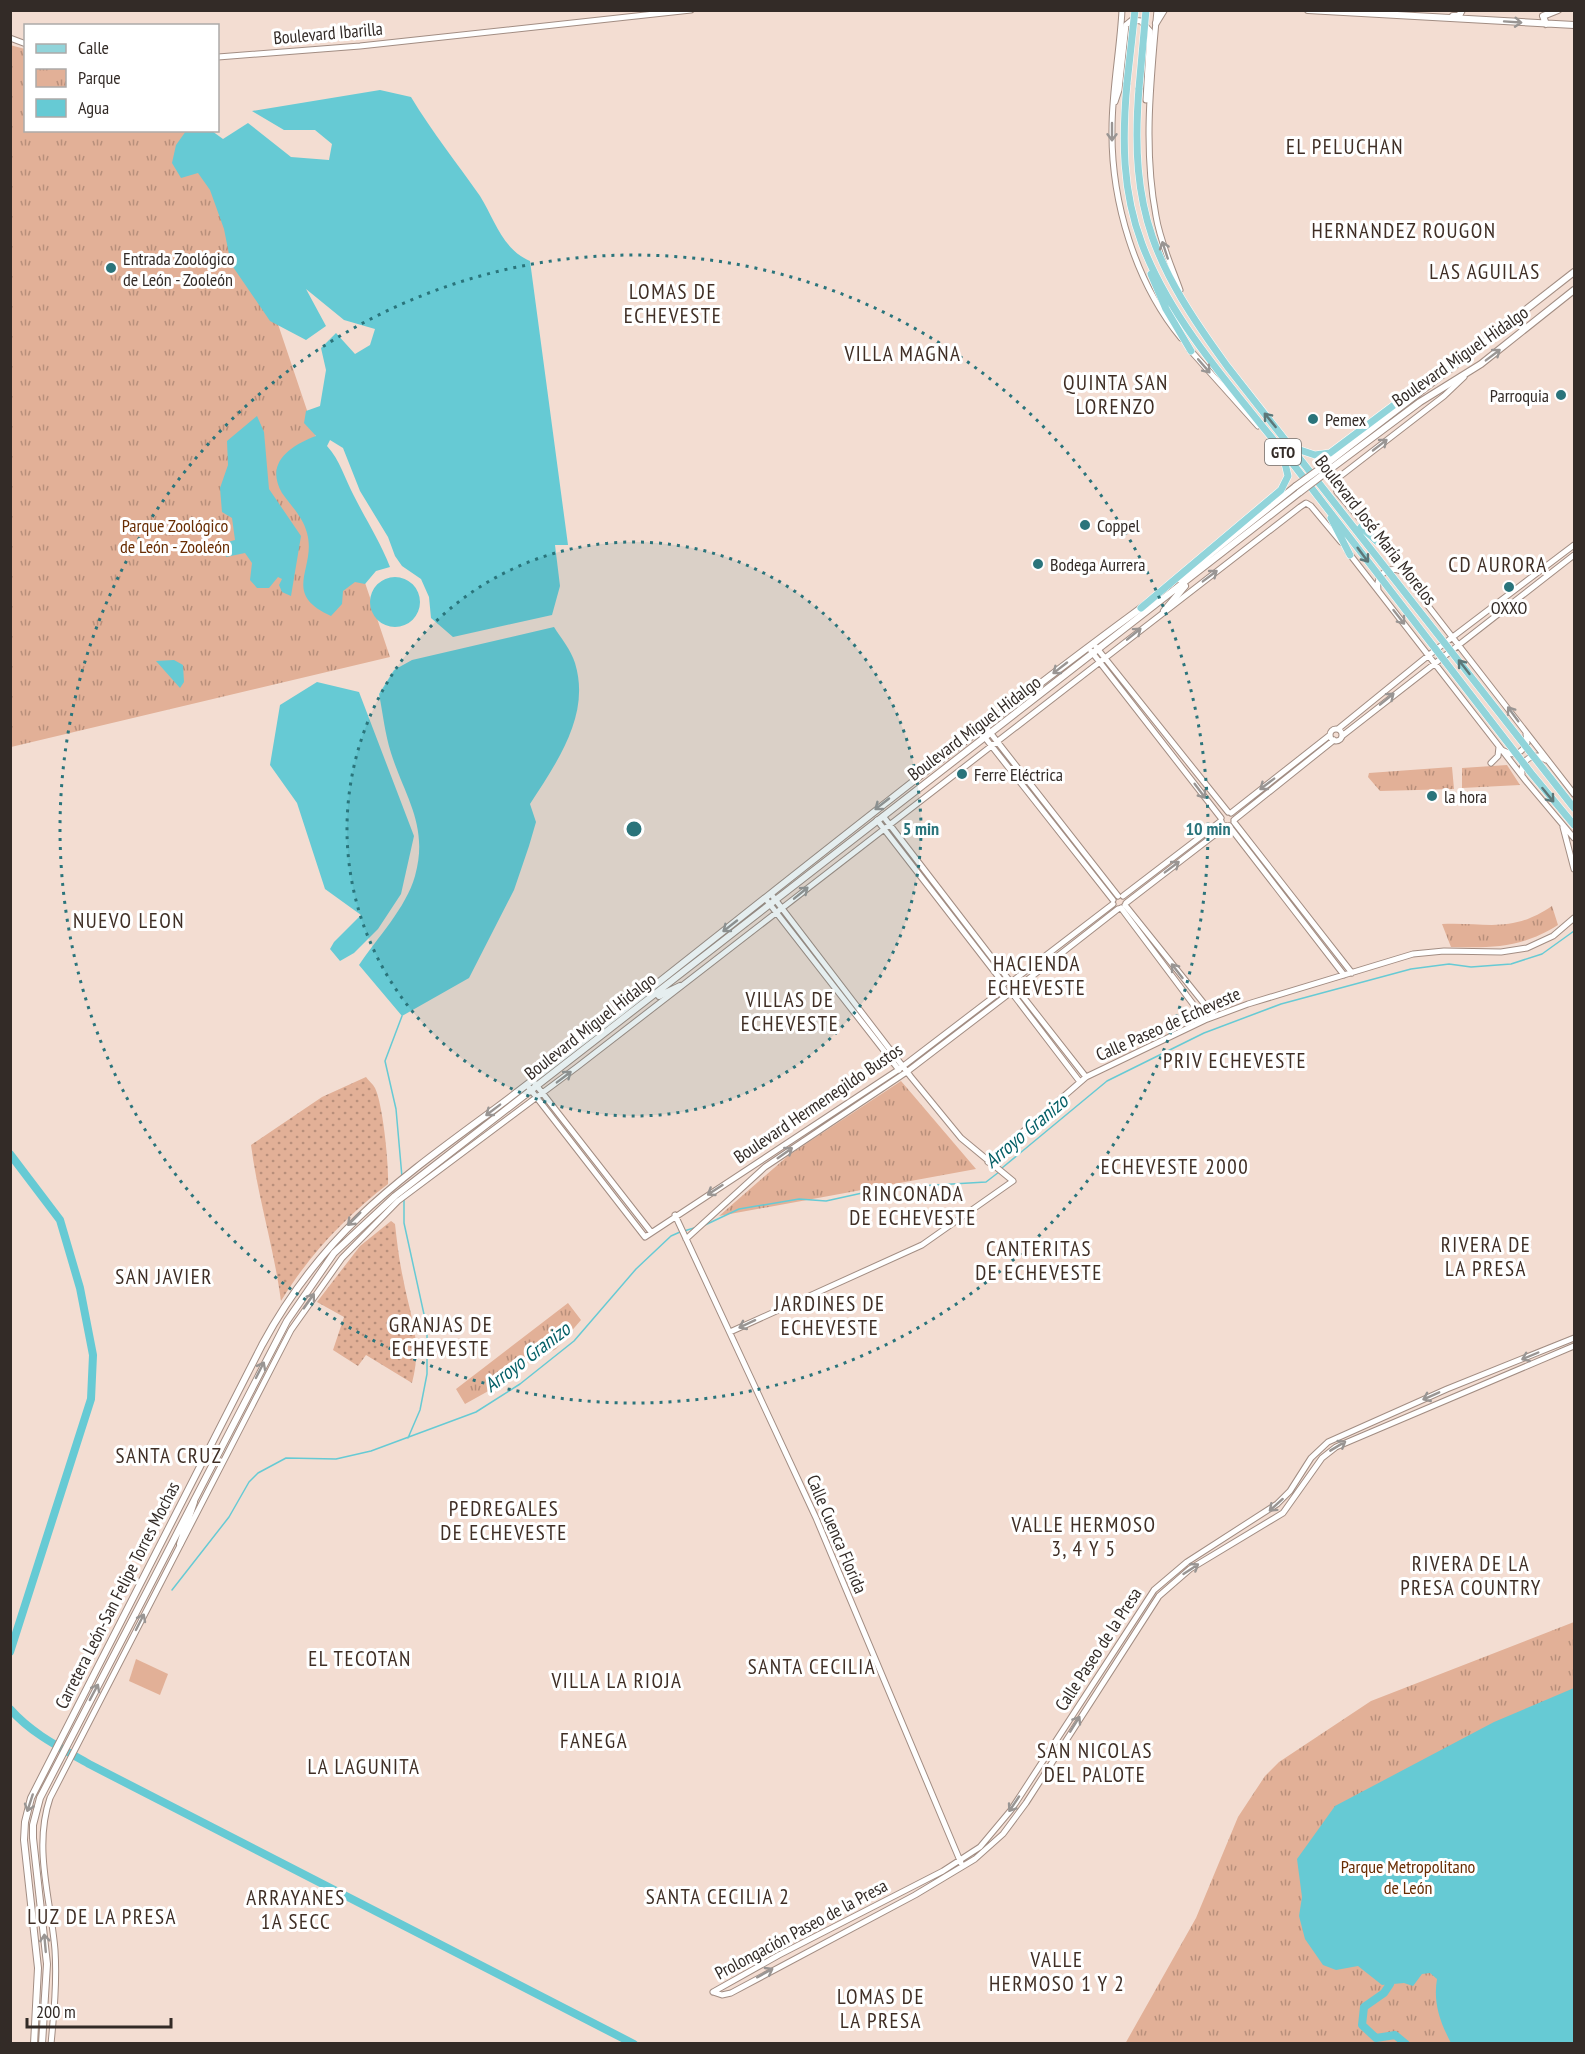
<svg xmlns="http://www.w3.org/2000/svg" width="1585" height="2054" font-family="'PT Sans Narrow',sans-serif">
	<style>
		.grass { fill: url(#grass-dots) }
		.park { fill: url(#park-tufts) }
		.pitch { fill: #e2b097 }
		.water { fill: #66cad4 }
		.lines { fill: none; stroke-linecap: round; stroke-linejoin: round }
		.stream { stroke: #66cad4; stroke-width: 1.5 }
		.river { stroke: #66cad4; stroke-width: 8 }
		.tertiary-casing { stroke: #a28d83; stroke-width: 7 }
		.secondary-casing { stroke: #a28d83; stroke-width: 8 }
		.primary-casing { stroke: #fff; stroke-width: 8 }
		.tertiary { stroke: #fff; stroke-width: 5 }
		.secondary { stroke: #fff; stroke-width: 6 }
		.primary { stroke: #91d4da; stroke-width: 7 }
		.secondary-bridge-casing { stroke: #a28d83; stroke-width: 8; stroke-linecap: butt }
		.primary-bridge-casing { stroke: #fff; stroke-width: 8; stroke-linecap: butt }
		.secondary-bridge { stroke: #fff; stroke-width: 6 }
		.primary-bridge { stroke: #91d4da; stroke-width: 7 }
		.oneway { stroke: #999593 }
		.oneway2 { stroke: #5d7778 }
		.ring { fill: none; stroke: #2a747b; stroke-width: 3; stroke-dasharray: 3 6 }
		.poi-dot { fill: #2a747b; stroke: #fff; stroke-width: 2 }
		.labels { text-anchor: middle; dominant-baseline: central; stroke-width: 6; stroke-linejoin: round; paint-order: stroke }
		.shield { fill: #fff; stroke: #706b68; stroke-width: 1.5 }
		.shield-label { font-size: 16px; font-weight: bold; fill: #332b27 }
		.street-label { font-size: 18px; fill: #332b27; stroke: #fff }
		.poi-label { font-size: 18px; fill: #332b27; stroke: #fff; text-anchor: start }
		.park-label { font-size: 18px; fill: #682c02; stroke: #fff }
		.water-label { font-size: 20px; font-style: italic; fill: #045f66; stroke: #fff }
		.quarter-label { font-size: 21px; letter-spacing: 1.5px; fill: #3f2e25; stroke: #fff }
		.centre { fill: #2a747b; stroke: #fff; stroke-width: 3 }
		.ring-label { font-size: 18px; text-anchor: middle; font-weight: bold; fill: #2a747b; stroke: #fff; stroke-width: 6; stroke-linejoin: round; paint-order: stroke }
	</style>
	<defs>
		<pattern id="grass-dots" width="8" height="8" patternUnits="userSpaceOnUse" patternTransform="scale(1.5)"><rect width="8" height="8" fill="#e2b097"/><path d="M2 2h.1M6 6h.1" fill="none" stroke="#b88f7b" stroke-width="1.8" stroke-linecap="round"/></pattern>
		<pattern id="park-tufts" width="24" height="20" patternUnits="userSpaceOnUse" patternTransform="scale(1.5)"><rect width="24" height="20" fill="#e2b097"/><path d="M3 7l-1-3M5 7V3M7 7l1-3M15 17l-1-3M17 17v-4M19 17l1-3" fill="none" stroke="#b88f7b"/></pattern>
	</defs>
	<rect width="100%" height="100%" fill="#f3ddd2"/>
	<path class="grass" d="M366,1077C368,1080 373,1084 375,1088C383,1104 389,1166 388,1184C345,1217 309,1255 281,1301C274,1248 258,1198 251,1145L322,1097Z
		M391,1221L395,1224C397,1242 399,1260 403,1278C410,1317 423,1341 412,1383L366,1355L358,1366L333,1350L344,1317L317,1302L360,1246Z"/>
	<path class="park" d="M10,45L25,49L26,130L213,131L390,657L11,747Z
		M1507,765L1520,785L1462,788V768Z
		M1452,767L1454,789L1380,791L1368,777L1369,773Z
		M1552,906L1558,925C1521,948 1494,948 1451,947L1442,924C1487,922 1511,934 1552,906Z
		M901,1081L976,1169L719,1216L789,1155Z
		M568,1303L581,1320L556,1349L517,1369L492,1389L465,1404L456,1389Z
		M1574,1622V2043L1125,2044L1196,1918L1238,1817L1265,1776L1279,1762L1371,1701Z"/>
	<path class="pitch" d="M136,1659L168,1674L160,1695L129,1681Z"/>
	<path class="water" d="M380,90L411,97C432,132 457,163 480,196C495,220 502,249 530,261L568,545H555L560,586L552,615L453,637L431,618L429,597L421,579L402,566L395,556L388,537L360,491L343,448L330,440L327,446C340,460 345,479 354,496C366,520 380,541 390,567L376,571L365,584L355,582L343,591L342,604L331,616C280,593 317,569 307,533C303,517 291,506 282,493C264,462 292,445 316,436L304,423L306,411L320,406L326,370L321,348L336,333L355,354L370,345L375,329L344,320L306,289L326,326L306,340L270,321L231,264L224,229L210,190L198,173L181,178L172,163L176,145L186,131H212L223,139L248,123L291,157L329,160L332,144L315,130H284L252,111Z
		M257,416L264,432L269,489L301,536L291,596L282,592L279,585L282,579L278,577L269,588H257L250,580L252,563L245,553L226,557L224,543L235,540L232,518L222,512L220,488L228,465L227,441Z
		M370 602a25 25 0 1 1 50 0a25 25 0 1 1-50 0Z
		M554,627C561,638 571,650 575,663C591,715 557,762 530,804L536,822L529,846L514,890L469,978L402,1016L359,965C377,938 406,908 415,876C429,826 405,797 391,753C385,734 383,714 379,694L394,670L412,660Z
		M174,660L183,665L184,682L180,688L156,661Z
		M317,682L359,692L414,836L401,894L378,929L354,953L340,961L330,949L334,942L361,915L325,889L297,803L270,765L280,705Z
		M1574,1688V2043H1451C1440,2022 1433,2003 1437,1979L1430,1973L1422,1974L1413,1986L1404,1983L1382,1985L1358,1966L1336,1970L1323,1965L1305,1939L1299,1916L1302,1897L1297,1859L1335,1806L1494,1722Z"/>
	<g class="lines">
		<path class="stream" d="M402,1016L385,1061L396,1109L402,1177
			M1002,1168L1107,1081L1204,1033L1281,1004L1411,969L1449,964L1471,967L1511,964L1542,954L1574,931
			M404,1200V1223L427,1328V1374L420,1410L408,1438
			M705,1225L739,1209L799,1199L826,1201L885,1188L986,1182L999,1172
			M684,1231L694,1228
			M172,1590L229,1517L249,1482L258,1473L286,1458L336,1459L371,1451L476,1412L520,1384L574,1341L636,1269L671,1236L680,1232"/>
		<path class="river" d="M10,1154L60,1220L80,1288L93,1355L91,1399L10,1652
			M10,1709C32,1734 61,1748 89,1764L634,2044
			M1390,1984L1384,1993L1364,2007L1362,2025L1376,2038L1395,2035L1406,2044"/>
		<g class="tertiary-casing">
			<path id="tertiary" d="M1122,10C1120,50 1112,89 1112,129C1111,201 1135,282 1181,338
				M1157,10C1151,79 1143,147 1156,216C1160,241 1171,265 1180,290
				M10,38L26,44
				M218,57L360,46L691,10
				M1115,102L1119,90L1126,25L1132,20L1141,21L1150,31L1146,100
				M1190,350L1258,426
				M1371,532L1337,492L1334,481L1444,396L1464,377
				M1380,544L1574,794
				M1348,552L1526,781L1574,838
				M1378,590C1376,575 1387,566 1401,571
				M1096,647L1228,812
				M1091,651L1221,818
				M985,726L1118,896
				M1338,729L1429,655L1574,545
				M1330 735a6 6 0 1 1 12 0a6 6 0 1 1-12 0Z
				M979,730L1113,900
				M1342,736L1574,555
				M1504,751C1514,757 1522,753 1527,743L1526,734
				M1491,763L1498,756L1499,747
				M1522,774C1521,763 1528,755 1539,756L1546,760
				M1231,813L1330,735
				M883,816L1009,980
				M877,820L1004,984
				M1234,820L1334,740
				M1234,822L1352,973
				M1229,826L1344,975
				M1563,827L1574,869
				M1123,896L1221,821
				M765,898L899,1070
				M1126,903L1226,826
				M1125,905L1214,1016
				M1121,908L1205,1020
				M1014,980L1113,904
				M1017,988L1118,909
				M1017,989L1086,1077
				M1012,993L1080,1082
				M533,1081L651,1232
				M527,1085L645,1237L898,1070L1004,989
				M988,1162L1086,1077L1205,1020L1248,1004L1413,954L1444,951L1501,952L1527,948L1553,936L1574,918
				M675,1215L816,1518L961,1863
				M686,1239L765,1167L908,1071L1010,993
				M730,1332L922,1245L1013,1181L961,1138L911,1077L771,894
				M713,1992L779,1955L943,1871L980,1847L1011,1810L1154,1590L1187,1562L1277,1504L1290,1491L1311,1458L1328,1442L1447,1389L1574,1338
				M713,1992L722,1995L731,1993L915,1895L975,1859L1003,1834L1026,1803L1159,1596L1190,1569L1283,1513L1322,1458L1336,1447L1574,1346
				M51,2044C54,2013 57,1981 55,1950C51,1900 33,1848 50,1798L291,1330L342,1258L398,1201L577,1067L1300,507L1306,503L1311,506L1341,542"/>
		</g>
		<g class="secondary-casing">
			<path id="secondary" d="M1308,10L1574,25
				M1453,16H1459L1462,10
				M1156,23L1164,10
				M1546,24L1543,16L1558,10
				M1450,369L1574,272
				M1321,468L1442,375
				M1325,473L1420,402L1481,364L1574,290
				M1179,579L1296,486
				M1164,611L1185,586
				M659,996L680,986
				M180,1544L194,1502
				M34,2044L38,1968L24,1840L25,1822L31,1798L262,1345C322,1234 393,1184 492,1111C535,1079 578,1045 621,1012C795,875 967,736 1145,605
				M42,2044L47,1964L33,1838V1825L40,1798L287,1321L334,1253L395,1196L1300,492"/>
		</g>
		<g class="primary-casing">
			<path id="primary" d="M1127,83C1122,139 1122,191 1142,244C1172,324 1240,397 1293,464C1373,567 1452,670 1531,773L1574,825
				M1139,88C1129,213 1155,267 1227,366L1574,808
				M1151,274L1166,309L1191,351
				M1294,448L1315,455L1330,453L1426,381L1454,366
				M1331,518L1350,555
				M1361,527L1383,547
				M1141,608L1281,490L1288,476L1283,455"/>
		</g>
		<use href="#tertiary" class="tertiary"/>
		<use href="#secondary" class="secondary"/>
		<use href="#primary" class="primary"/>
		<g class="secondary-bridge-casing">
			<path id="secondary-bridge" d="M1296,486L1321,468
				M1300,492L1325,473"/>
		</g>
		<g class="primary-bridge-casing">
			<path id="primary-bridge" d="M1127,83L1135,10
				M1139,88L1146,10"/>
		</g>
		<use href="#secondary-bridge" class="secondary-bridge"/>
		<use href="#primary-bridge" class="primary-bridge"/>
	</g>
	<defs><path id="oneway-shaft" d="M-6 0H5M1.5-3L5.5 0L1.5 3" fill="none" stroke-width="1.6" stroke-linecap="round" stroke-linejoin="round" transform="scale(1.5)"/></defs>
	<g class="oneway">
		<use href="#oneway-shaft" transform="translate(1513 22) rotate(4)"/>
		<use href="#oneway-shaft" transform="translate(1112 132) rotate(90)"/>
		<use href="#oneway-shaft" transform="translate(1165 250) rotate(-108)"/>
		<use href="#oneway-shaft" transform="translate(1493 355) rotate(-37)"/>
		<use href="#oneway-shaft" transform="translate(1204 366) rotate(49)"/>
		<use href="#oneway-shaft" transform="translate(1380 445) rotate(-38)"/>
		<use href="#oneway-shaft" transform="translate(1210 576) rotate(-37)"/>
		<use href="#oneway-shaft" transform="translate(1399 617) rotate(52)"/>
		<use href="#oneway-shaft" transform="translate(1134 634) rotate(-39)"/>
		<use href="#oneway-shaft" transform="translate(1060 668) rotate(142)"/>
		<use href="#oneway-shaft" transform="translate(1387 699) rotate(-39)"/>
		<use href="#oneway-shaft" transform="translate(1513 714) rotate(-126)"/>
		<use href="#oneway-shaft" transform="translate(1267 784) rotate(143)"/>
		<use href="#oneway-shaft" transform="translate(1200 791) rotate(53)"/>
		<use href="#oneway-shaft" transform="translate(882 804) rotate(142)"/>
		<use href="#oneway-shaft" transform="translate(1172 867) rotate(-37)"/>
		<use href="#oneway-shaft" transform="translate(801 893) rotate(-39)"/>
		<use href="#oneway-shaft" transform="translate(730 926) rotate(142)"/>
		<use href="#oneway-shaft" transform="translate(1177 971) rotate(-128)"/>
		<use href="#oneway-shaft" transform="translate(564 1077) rotate(-37)"/>
		<use href="#oneway-shaft" transform="translate(493 1110) rotate(143)"/>
		<use href="#oneway-shaft" transform="translate(785 1153) rotate(-35)"/>
		<use href="#oneway-shaft" transform="translate(715 1190) rotate(147)"/>
		<use href="#oneway-shaft" transform="translate(354 1219) rotate(135)"/>
		<use href="#oneway-shaft" transform="translate(309 1301) rotate(-55)"/>
		<use href="#oneway-shaft" transform="translate(747 1324) rotate(155)"/>
		<use href="#oneway-shaft" transform="translate(1530 1356) rotate(157)"/>
		<use href="#oneway-shaft" transform="translate(260 1370) rotate(-63)"/>
		<use href="#oneway-shaft" transform="translate(1431 1396) rotate(156)"/>
		<use href="#oneway-shaft" transform="translate(1338 1446) rotate(-31)"/>
		<use href="#oneway-shaft" transform="translate(1276 1505) rotate(138)"/>
		<use href="#oneway-shaft" transform="translate(1191 1569) rotate(-33)"/>
		<use href="#oneway-shaft" transform="translate(140 1622) rotate(-63)"/>
		<use href="#oneway-shaft" transform="translate(94 1692) rotate(-62)"/>
		<use href="#oneway-shaft" transform="translate(1075 1724) rotate(-58)"/>
		<use href="#oneway-shaft" transform="translate(30 1803) rotate(108)"/>
		<use href="#oneway-shaft" transform="translate(1014 1804) rotate(124)"/>
		<use href="#oneway-shaft" transform="translate(45 1943) rotate(-95)"/>
		<use href="#oneway-shaft" transform="translate(765 1973) rotate(-29)"/>
	</g>
	<g class="oneway2">
		<use href="#oneway-shaft" transform="translate(1270 420) rotate(-129)"/>
		<use href="#oneway-shaft" transform="translate(1363 555) rotate(53)"/>
		<use href="#oneway-shaft" transform="translate(1464 667) rotate(-128)"/>
		<use href="#oneway-shaft" transform="translate(1548 795) rotate(51)"/>
	</g>
	<circle cx="634" cy="829" r="287" fill="#2a747b" fill-opacity=".12"/>
	<g class="ring">
		<circle cx="634" cy="829" r="287"/>
		<circle cx="634" cy="829" r="574"/>
	</g>
	<g class="poi-dot">
		<circle cx="111" cy="268" r="6"/>
		<circle cx="1561" cy="395" r="6"/>
		<circle cx="1313" cy="419" r="6"/>
		<circle cx="1085" cy="525" r="6"/>
		<circle cx="1038" cy="564" r="6"/>
		<circle cx="1509" cy="587" r="6"/>
		<circle cx="962" cy="774" r="6"/>
		<circle cx="1432" cy="796" r="6"/>
	</g>
	<g class="labels">
		<rect class="shield" x="1265" y="439" width="36" height="26" rx="4.5"/>
		<g class="shield-label">
			<text x="1283" y="452">GTO</text>
		</g>
		<g class="street-label">
			<text transform="translate(328 33) rotate(-5)">Boulevard Ibarilla</text>
			<text transform="translate(1460 356) rotate(-35)">Boulevard Miguel Hidalgo</text>
			<text transform="translate(1376 530) rotate(52)">Boulevard José María Morelos</text>
			<text transform="translate(974 728) rotate(-37)">Boulevard Miguel Hidalgo</text>
			<text transform="translate(1168 1024) rotate(-24)">Calle Paseo de Echeveste</text>
			<text transform="translate(590 1026) rotate(-38)">Boulevard Miguel Hidalgo</text>
			<text transform="translate(818 1103) rotate(-34)">Boulevard Hermenegildo Bustos</text>
			<text transform="translate(837 1534) rotate(67)">Calle Cuenca Florida</text>
			<text transform="translate(117 1595) rotate(-63)">Carretera León-San Felipe Torres Mochas</text>
			<text transform="translate(1098 1649) rotate(-57)">Calle Paseo de la Presa</text>
			<text transform="translate(801 1929) rotate(-28)">Prolongación Paseo de la Presa</text>
		</g>
		<g class="poi-label">
			<text x="123" y="258">Entrada Zoológico<tspan x="123" dy="21">de León - Zooleón</tspan></text>
			<text x="1549" y="395" text-anchor="end">Parroquia</text>
			<text x="1325" y="419">Pemex</text>
			<text x="1097" y="525">Coppel</text>
			<text x="1050" y="564">Bodega Aurrera</text>
			<text x="1509" y="607" text-anchor="middle">OXXO</text>
			<text x="974" y="774">Ferre Eléctrica</text>
			<text x="1444" y="796">la hora</text>
		</g>
		<g class="park-label">
			<text x="175" y="525">Parque Zoológico<tspan x="175" dy="21">de León - Zooleón</tspan></text>
			<text x="1408" y="1866">Parque Metropolitano<tspan x="1408" dy="21">de León</tspan></text>
		</g>
		<g class="water-label">
			<text transform="translate(1026 1131) rotate(-40)">Arroyo Granizo</text>
			<text transform="translate(527 1357) rotate(-37)">Arroyo Granizo</text>
		</g>
		<g class="quarter-label">
			<text x="1345" y="146">EL PELUCHAN</text>
			<text x="1404" y="230">HERNANDEZ ROUGON</text>
			<text x="1485" y="271">LAS AGUILAS</text>
			<text x="673" y="291">LOMAS DE<tspan x="673" dy="24">ECHEVESTE</tspan></text>
			<text x="903" y="353">VILLA MAGNA</text>
			<text x="1116" y="382">QUINTA SAN<tspan x="1116" dy="24">LORENZO</tspan></text>
			<text x="1498" y="564">CD AURORA</text>
			<text x="129" y="920">NUEVO LEON</text>
			<text x="1037" y="963">HACIENDA<tspan x="1037" dy="24">ECHEVESTE</tspan></text>
			<text x="790" y="999">VILLAS DE<tspan x="790" dy="24">ECHEVESTE</tspan></text>
			<text x="1235" y="1060">PRIV ECHEVESTE</text>
			<text x="1175" y="1166">ECHEVESTE 2000</text>
			<text x="913" y="1193">RINCONADA<tspan x="913" dy="24">DE ECHEVESTE</tspan></text>
			<text x="1486" y="1244">RIVERA DE<tspan x="1486" dy="24">LA PRESA</tspan></text>
			<text x="1039" y="1248">CANTERITAS<tspan x="1039" dy="24">DE ECHEVESTE</tspan></text>
			<text x="164" y="1276">SAN JAVIER</text>
			<text x="830" y="1303">JARDINES DE<tspan x="830" dy="24">ECHEVESTE</tspan></text>
			<text x="441" y="1324">GRANJAS DE<tspan x="441" dy="24">ECHEVESTE</tspan></text>
			<text x="169" y="1455">SANTA CRUZ</text>
			<text x="504" y="1508">PEDREGALES<tspan x="504" dy="24">DE ECHEVESTE</tspan></text>
			<text x="1084" y="1524">VALLE HERMOSO<tspan x="1084" dy="24">3, 4 Y 5</tspan></text>
			<text x="1471" y="1563">RIVERA DE LA<tspan x="1471" dy="24">PRESA COUNTRY</tspan></text>
			<text x="360" y="1658">EL TECOTAN</text>
			<text x="812" y="1666">SANTA CECILIA</text>
			<text x="617" y="1680">VILLA LA RIOJA</text>
			<text x="594" y="1740">FANEGA</text>
			<text x="1095" y="1750">SAN NICOLAS<tspan x="1095" dy="24">DEL PALOTE</tspan></text>
			<text x="364" y="1766">LA LAGUNITA</text>
			<text x="718" y="1896">SANTA CECILIA 2</text>
			<text x="296" y="1897">ARRAYANES<tspan x="296" dy="24">1A SECC</tspan></text>
			<text x="102" y="1916">LUZ DE LA PRESA</text>
			<text x="1057" y="1959">VALLE<tspan x="1057" dy="24">HERMOSO 1 Y 2</tspan></text>
			<text x="881" y="1996">LOMAS DE<tspan x="881" dy="24">LA PRESA</tspan></text>
		</g>
	</g>
	<circle cx="634" cy="829" r="9" class="centre"/>
	<g class="ring-label">
		<text x="921" y="835">5 min</text>
		<text x="1208" y="835">10 min</text>
	</g>
	<rect width="1585" height="2054" fill="none" stroke="#332b27" stroke-width="24"/>
	<rect x="24" y="24" width="195" height="108" fill="#ffffff" stroke="#adaaa9" stroke-width="1.5"/>
	<rect x="36" y="44" width="30" height="9" fill="#91d4da" stroke="#adaaa9" stroke-width="1.5"/>
	<text x="78" y="54" font-size="18" fill="#332b27">Calle</text>
	<rect x="36" y="69" width="30" height="18" fill="url(#park-tufts)" stroke="#adaaa9" stroke-width="1.5"/>
	<text x="78" y="84" font-size="18" fill="#332b27">Parque</text>
	<rect x="36" y="99" width="30" height="18" fill="#66cad4" stroke="#adaaa9" stroke-width="1.5"/>
	<text x="78" y="114" font-size="18" fill="#332b27">Agua</text>
	<path d="M27 2018v9h144v-9" fill="none" stroke="#332b27" stroke-width="3"/>
	<text x="36" y="2018" font-size="18" fill="#332b27" stroke="#ffffff" stroke-width="4.5" paint-order="stroke">200 m</text>
</svg>
